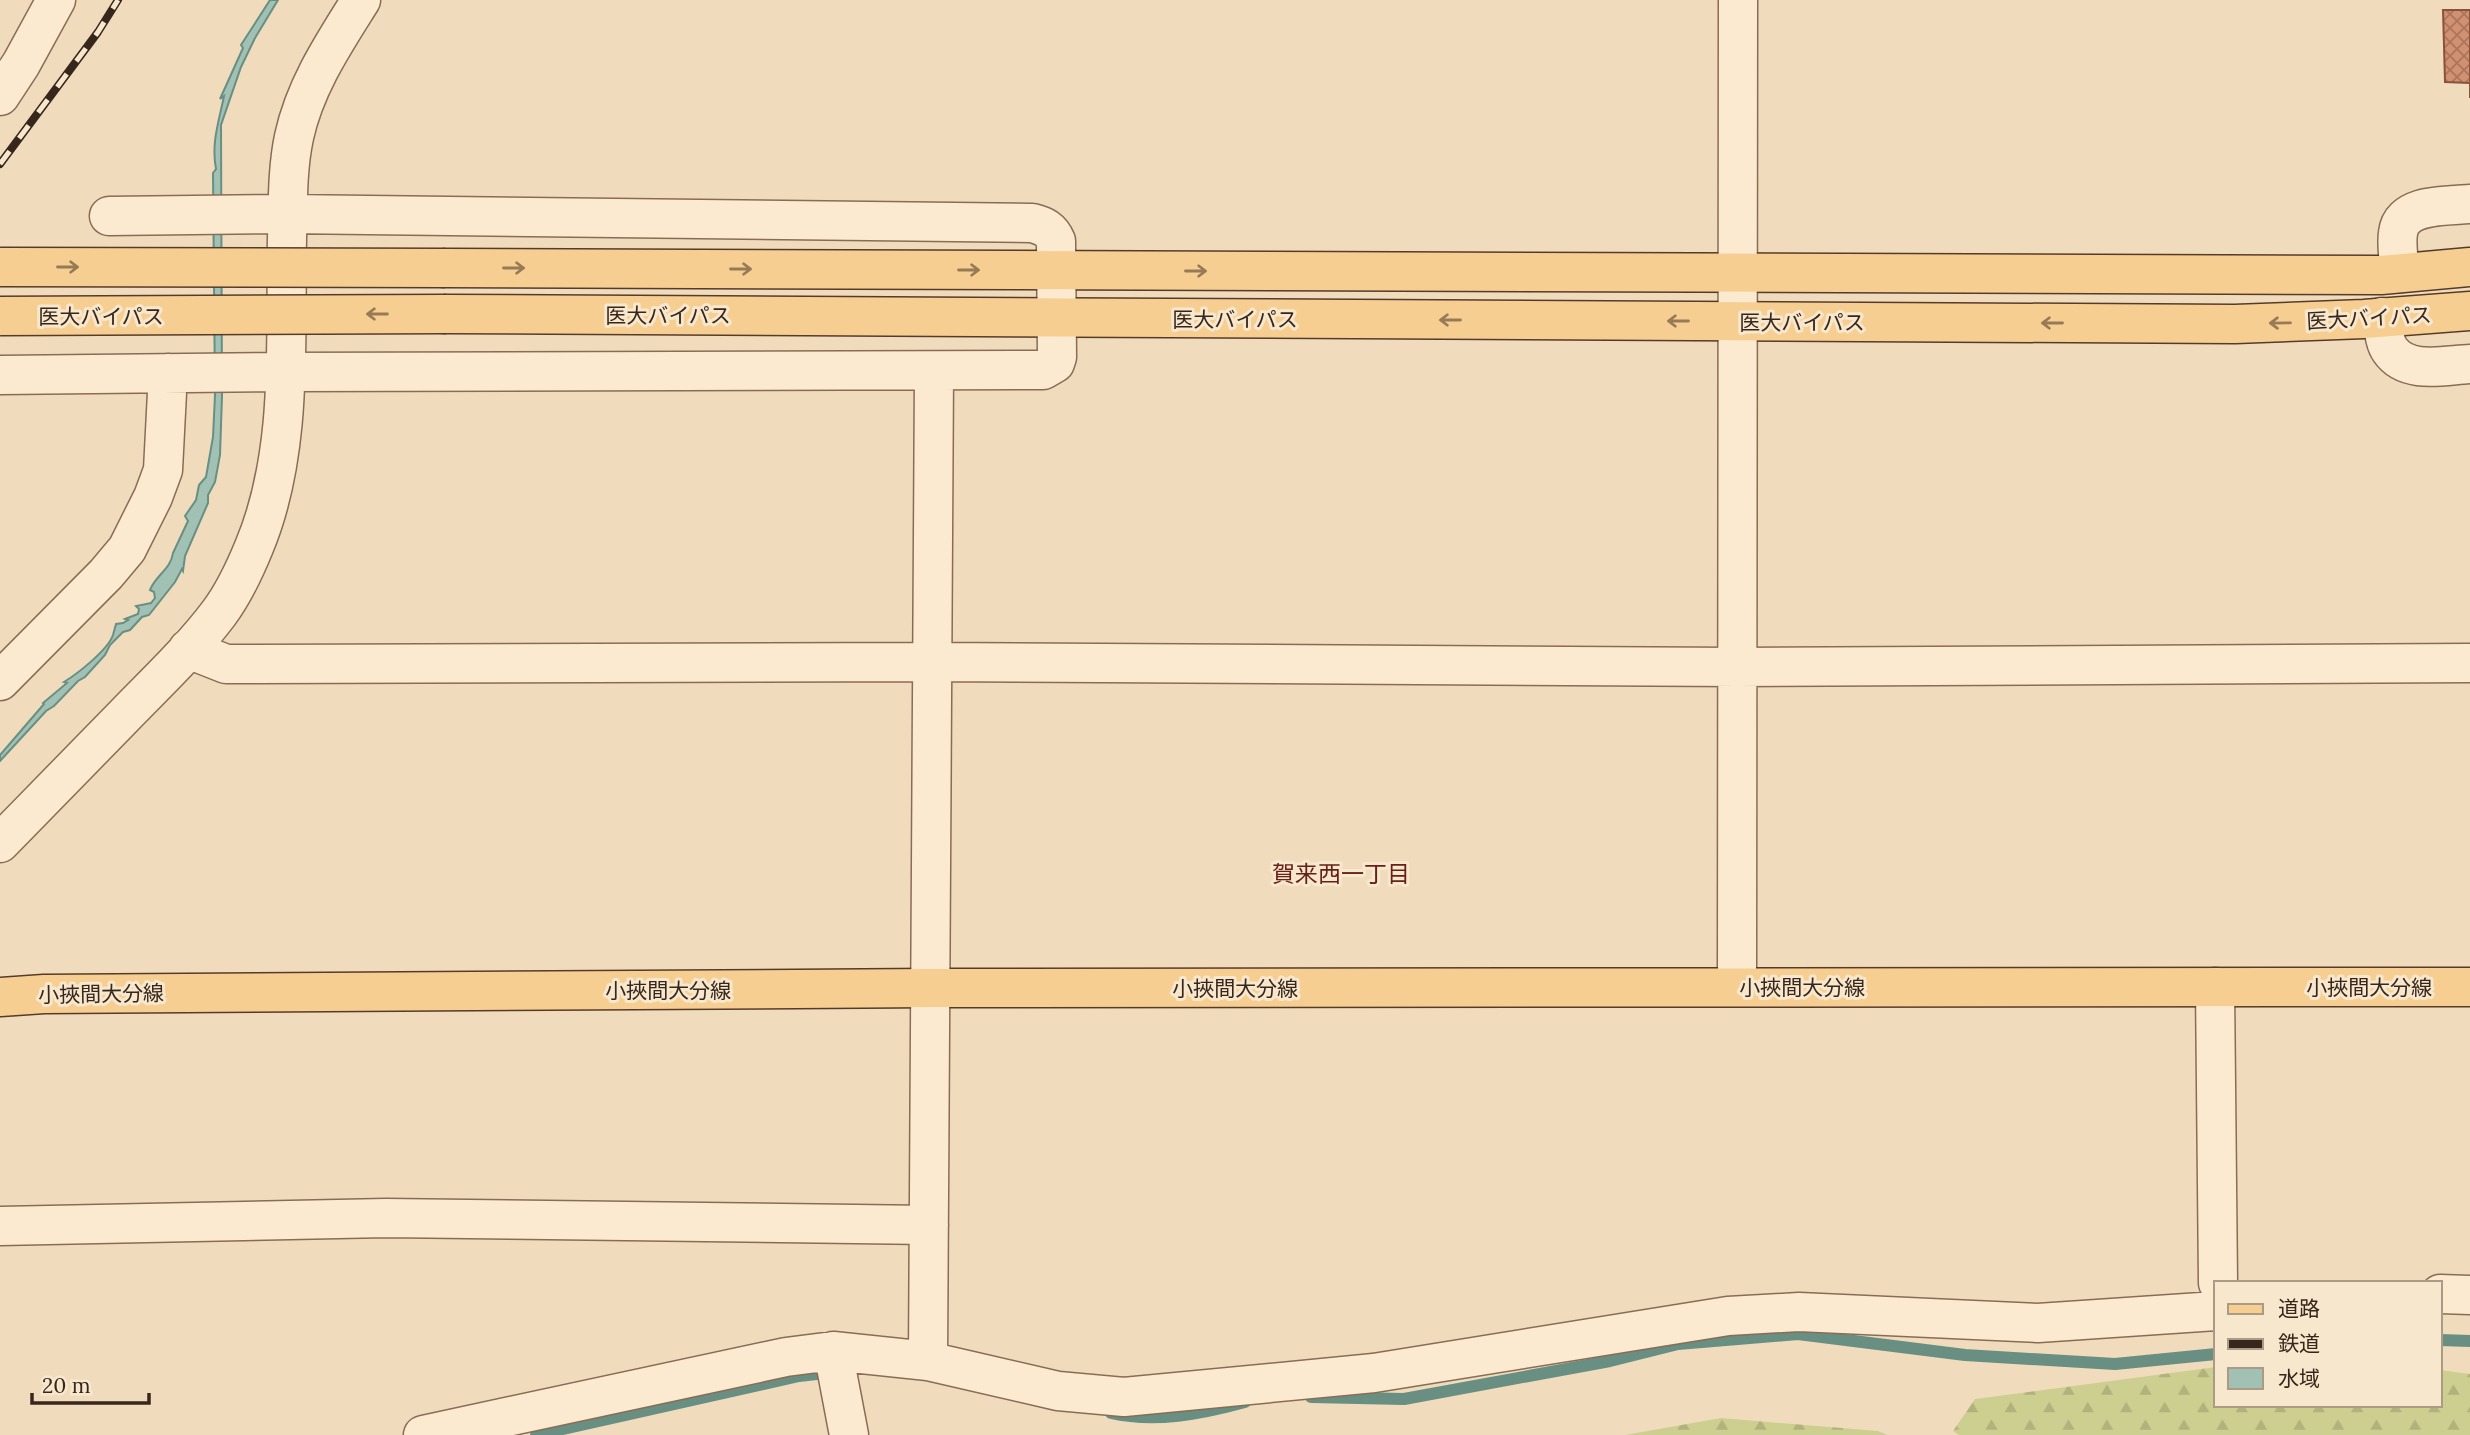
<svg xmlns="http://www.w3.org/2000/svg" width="2470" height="1435" font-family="Lora,'Noto Sans JP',serif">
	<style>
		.forest { fill: url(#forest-firs) }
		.water { fill: #a1c1b5; stroke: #688f82; stroke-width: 2 }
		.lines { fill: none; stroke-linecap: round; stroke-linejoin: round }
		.stream { stroke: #688f82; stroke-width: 12 }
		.building { fill: url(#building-cross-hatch); stroke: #8a523a; stroke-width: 2 }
		.minor-casing { stroke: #896c55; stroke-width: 41 }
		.major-casing { stroke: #563b2a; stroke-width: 41 }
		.minor { stroke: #fbead0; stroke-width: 38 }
		.major { stroke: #f7ce91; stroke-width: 38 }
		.rail-casing { stroke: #37261b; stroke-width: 8 }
		.rail { stroke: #f7e7cd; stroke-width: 5; stroke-dasharray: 16; stroke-linecap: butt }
		.major-bridge-casing { stroke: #563b2a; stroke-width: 41; stroke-linecap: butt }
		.major-bridge { stroke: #f7ce91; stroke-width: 38 }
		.oneway { stroke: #977a56 }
		.labels { text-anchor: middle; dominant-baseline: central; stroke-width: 6; stroke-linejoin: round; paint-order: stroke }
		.street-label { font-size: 21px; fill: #37261b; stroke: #f7e7cd }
		.neighbourhood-label { font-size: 23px; fill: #662118; stroke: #f7e7cd }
	</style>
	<defs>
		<pattern id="forest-firs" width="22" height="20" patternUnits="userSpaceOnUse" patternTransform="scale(1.75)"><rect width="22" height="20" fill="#cdcf91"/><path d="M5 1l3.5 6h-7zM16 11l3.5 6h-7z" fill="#b1b27c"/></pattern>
		<pattern id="building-cross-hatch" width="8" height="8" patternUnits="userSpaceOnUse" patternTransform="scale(1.75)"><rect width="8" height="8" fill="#d19070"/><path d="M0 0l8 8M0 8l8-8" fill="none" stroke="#aa755b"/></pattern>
	</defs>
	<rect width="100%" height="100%" fill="#f0dcbd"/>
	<path class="forest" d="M2216,1367V1405H2440V1370L2470,1374V1435H1959L1953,1431L1975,1399Z
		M1721,1418L1878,1431L1888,1435H1625Z"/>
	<path class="water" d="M270,0H278L255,38L241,67L221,125L222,396L220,455L215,482L208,495V503L185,556L183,571L182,569L175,582L149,615L142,617L130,630L123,632L110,645L105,655L85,677L78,681L54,706L46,711L0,761V755L44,704L43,703L67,683L64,682C77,674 108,650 113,635C114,631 115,628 116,624L123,623L128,620L125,619L138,614L139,609L136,606L151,603L155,598L154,592L150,590C155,576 171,569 173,553L188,521L185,516L196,500L199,485L206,477L213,437L215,395L213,173L216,169C211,143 219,121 224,96L220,99L243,48L241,45Z"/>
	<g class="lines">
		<path class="stream" d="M2440,1340L2470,1341
			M1311,1397L1404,1399L1610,1361L1678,1344L1798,1334L1965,1355L2115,1364L2216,1354
			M1111,1413C1155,1423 1201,1414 1245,1402
			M536,1435L799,1376L834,1372"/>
	</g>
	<path class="building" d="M2443,10H2470V98V83L2445,82Z"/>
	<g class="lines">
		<g class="minor-casing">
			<path id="minor" d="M0,96L21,64L56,0
				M2400,273C2399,260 2396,246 2398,233C2401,203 2447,206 2470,204
				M2382,317C2384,328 2384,342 2390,350C2407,375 2445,365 2470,364
				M0,375L284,372L1043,370L1055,363L1057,357L1056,241C1051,229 1044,226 1032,223L287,214L109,216
				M188,649L226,664L931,662L1737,667L2470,663
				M0,681L106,574L127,549L153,497L163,470L168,373
				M0,843C42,800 84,757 126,714C158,681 192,649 219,613C234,593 245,569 254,547C294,452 285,339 287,238C288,205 287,170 294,137C305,86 334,43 361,0
				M1737,987L1738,0
				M2215,987L2218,1283
				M0,1226L386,1218L929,1225
				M2440,1294L2470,1295
				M833,1351L849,1435
				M928,1361L934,371
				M423,1435L786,1357L833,1351L928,1361L1058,1391L1124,1397L1374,1373L1728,1316L1799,1312L2038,1323L2216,1311"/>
		</g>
		<g class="major-casing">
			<path id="major" d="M445,268L2381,275L2470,267
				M446,314L2235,324L2364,319L2470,311
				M0,997L44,994L931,988L2470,987"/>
		</g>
		<use href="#minor" class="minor"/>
		<use href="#major" class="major"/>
		<g class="rail-casing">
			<path id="rail" d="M0,164L98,32L118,0"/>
		</g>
		<use href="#rail" class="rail"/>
		<g class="major-bridge-casing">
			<path id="major-bridge" d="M0,267L445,268
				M0,316L446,314"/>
		</g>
		<use href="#major-bridge" class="major-bridge"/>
	</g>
	<defs><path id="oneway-shaft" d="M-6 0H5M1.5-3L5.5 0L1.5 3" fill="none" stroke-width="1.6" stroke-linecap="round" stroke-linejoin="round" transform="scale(1.75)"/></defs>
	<g class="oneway">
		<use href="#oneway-shaft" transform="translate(68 267)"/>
		<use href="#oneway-shaft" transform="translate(514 268)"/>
		<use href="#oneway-shaft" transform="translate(741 269)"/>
		<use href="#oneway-shaft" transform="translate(969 270)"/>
		<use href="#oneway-shaft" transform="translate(1196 271)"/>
		<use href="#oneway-shaft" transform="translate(377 314) rotate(180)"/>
		<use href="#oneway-shaft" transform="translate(1450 320) rotate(-180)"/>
		<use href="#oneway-shaft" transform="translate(1678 321) rotate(-180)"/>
		<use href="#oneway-shaft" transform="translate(2052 323) rotate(-180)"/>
		<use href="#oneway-shaft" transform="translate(2280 323) rotate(179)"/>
	</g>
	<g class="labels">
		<g class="street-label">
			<text x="668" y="315">医大バイパス</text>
			<text x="101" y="316">医大バイパス</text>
			<text transform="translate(2369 318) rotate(-3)">医大バイパス</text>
			<text x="1235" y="319">医大バイパス</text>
			<text x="1802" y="322">医大バイパス</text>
			<text x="1802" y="987">小挾間大分線</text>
			<text x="2369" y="987">小挾間大分線</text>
			<text x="1235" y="988">小挾間大分線</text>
			<text x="668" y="990">小挾間大分線</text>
			<text transform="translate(101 994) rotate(-1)">小挾間大分線</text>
		</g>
		<g class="neighbourhood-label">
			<text x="1341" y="873">賀来西一丁目</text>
		</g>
	</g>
	<rect x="2214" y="1281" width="228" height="126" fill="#f7e7cd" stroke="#aa9a86" stroke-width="2"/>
	<rect x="2228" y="1304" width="35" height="10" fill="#f7ce91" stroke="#aa9a86" stroke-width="2"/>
	<text x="2278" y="1316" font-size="21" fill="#37261b">道路</text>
	<rect x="2228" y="1339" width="35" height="10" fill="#37261b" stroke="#aa9a86" stroke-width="2"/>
	<text x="2278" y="1351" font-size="21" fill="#37261b">鉄道</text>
	<rect x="2228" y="1368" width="35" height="21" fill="#a1c1b5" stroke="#aa9a86" stroke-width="2"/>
	<text x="2278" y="1386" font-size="21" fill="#37261b">水域</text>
	<path d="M32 1393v10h117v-10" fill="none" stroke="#37261b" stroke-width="3.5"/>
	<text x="42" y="1393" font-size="21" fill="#37261b" stroke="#f7e7cd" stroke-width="5" paint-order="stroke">20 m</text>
</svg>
